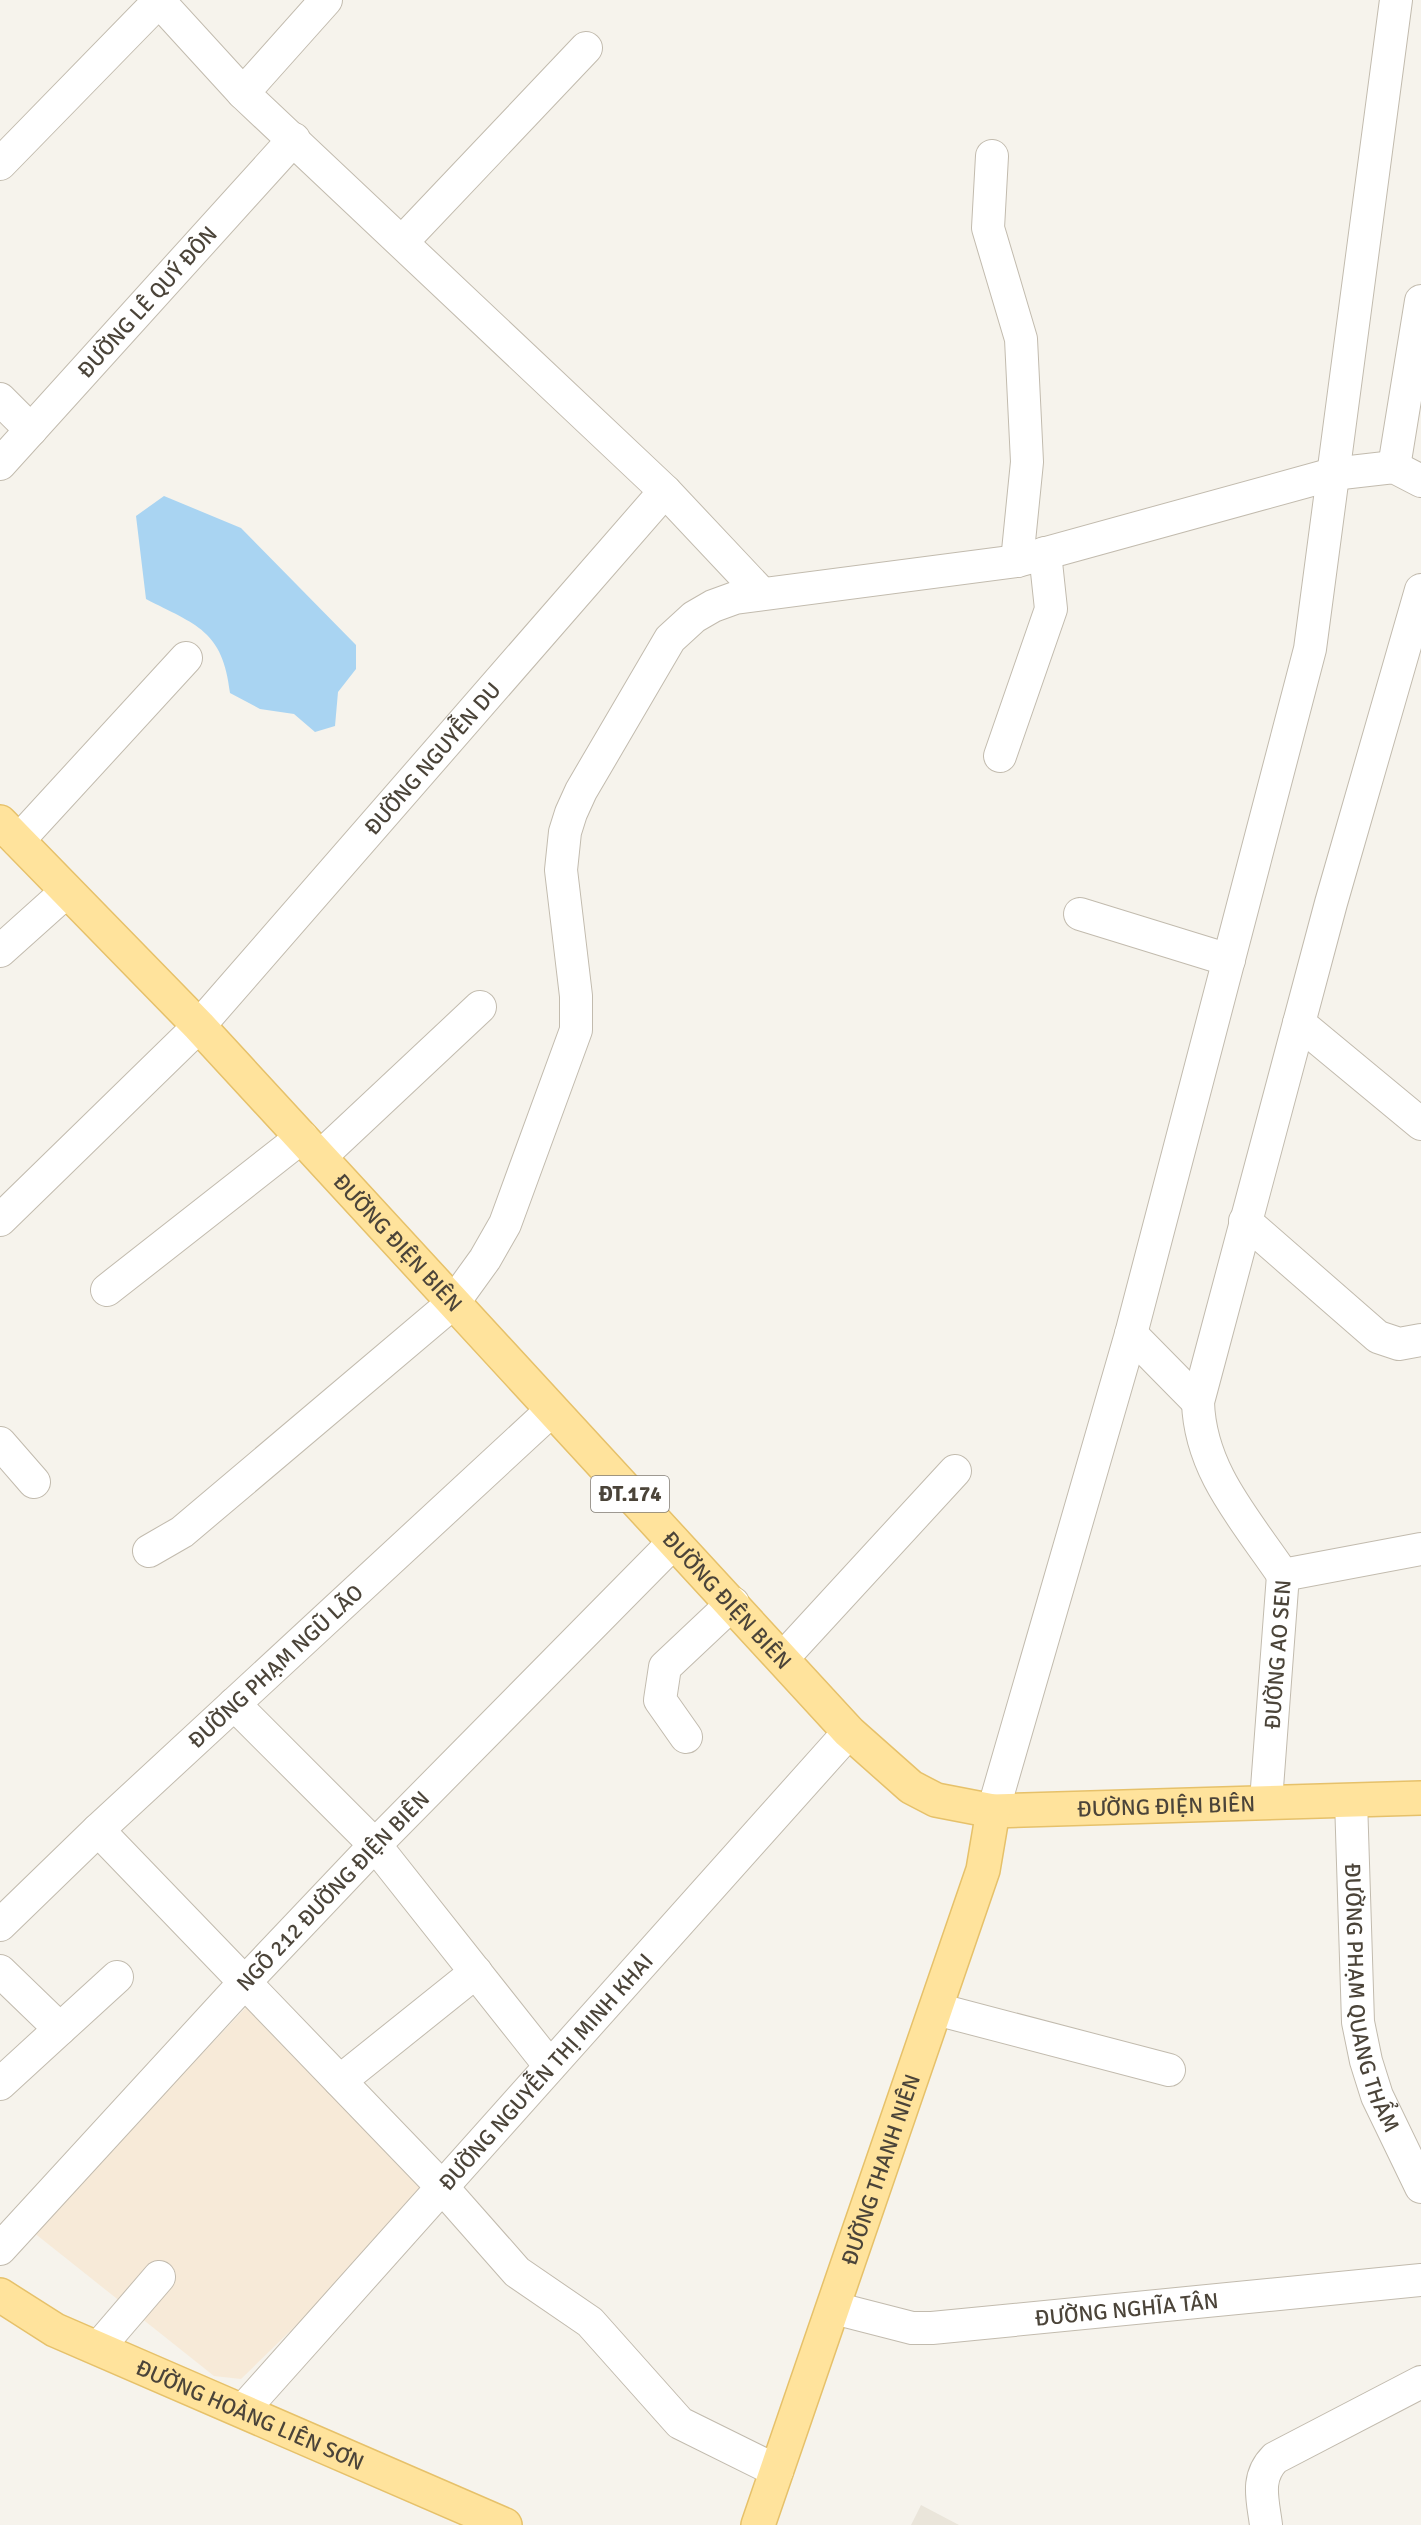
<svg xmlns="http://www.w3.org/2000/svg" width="1421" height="2525" font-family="Signika,sans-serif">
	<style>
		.residential { fill: #eae5da }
		.commercial { fill: #f7ead8 }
		.water { fill: #a9d4f2 }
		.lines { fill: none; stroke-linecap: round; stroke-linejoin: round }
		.minor-casing { stroke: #c2bbae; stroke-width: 34 }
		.major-casing { stroke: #e6c16a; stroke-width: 36 }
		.minor { stroke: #fff; stroke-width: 32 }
		.major { stroke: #ffe39c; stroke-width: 33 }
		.labels { text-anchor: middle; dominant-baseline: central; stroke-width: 6; stroke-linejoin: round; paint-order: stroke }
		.shield { fill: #fff; stroke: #817c74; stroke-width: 1.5 }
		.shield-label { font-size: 21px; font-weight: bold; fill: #4b4439 }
		.street-label { font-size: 22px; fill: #4b4439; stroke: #fff }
	</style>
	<rect width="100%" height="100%" fill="#f6f3ec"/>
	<path class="residential" d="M921,2505L959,2525H911Z"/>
	<path class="commercial" d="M253,2000L427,2163L428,2197L241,2379L214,2376L33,2232Z"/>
	<path class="water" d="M164,496L241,528L356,645V669L338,692L335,726L315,732L294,714L260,709L230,693C223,630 196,625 146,599L136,516Z"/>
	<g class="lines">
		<g class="minor-casing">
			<g id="minor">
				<path d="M158,0L243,93"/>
				<path d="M326,0L243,93L665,491L761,593"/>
				<path d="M992,156L988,228L1021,339L1027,462L1017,561"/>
				<path d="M0,164L159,1"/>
				<path d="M402,242L586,48"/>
				<path d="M0,399L31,430"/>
				<path id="s1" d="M0,464L294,139"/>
				<path d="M1394,467L1421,301"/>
				<path d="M1000,756L1051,609L1045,553"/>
				<path d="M18,841L186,658"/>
				<path d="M1080,914L1229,960"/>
				<path d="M0,951L67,891"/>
				<path d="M1299,1023L1421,1124"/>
				<path d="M320,1157L480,1007"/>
				<path id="s2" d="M0,1220L199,1026L665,491"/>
				<path d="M1245,1221L1378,1337L1399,1344L1421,1340"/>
				<path d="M107,1290L302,1137"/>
				<path d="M1131,1334L1198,1402"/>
				<path d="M0,1443L34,1482"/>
				<path d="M149,1551L182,1532L454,1302L485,1259L505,1224L576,1030V996L561,870L565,832L571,813L581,791L670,639L694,617L713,606L735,598L1017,561L1333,474L1394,467L1421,481"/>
				<path d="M1283,1575C1246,1520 1200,1471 1198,1402L1331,903L1421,590"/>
				<path d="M782,1659L955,1471"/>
				<path d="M234,1704L375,1845L550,2066"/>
				<path d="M686,1737L660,1700L665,1667L733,1603"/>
				<path id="s3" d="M1351,1800L1358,2022L1366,2061L1377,2096L1421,2187"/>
				<path id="s4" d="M1266,1801L1283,1575L1421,1549"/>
				<path d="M993,1811L1131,1334L1310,649L1396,0"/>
				<path d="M98,1830L442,2187L517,2272L590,2322L680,2423L777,2471"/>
				<path id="s5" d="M0,1925L98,1830L552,1410"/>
				<path d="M0,1971L60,2029L0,2084"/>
				<path d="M936,2009L1169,2070"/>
				<path d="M60,2029L117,1977"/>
				<path d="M340,2081L476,1972"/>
				<path id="s6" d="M0,2249L245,1982L375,1845L674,1542"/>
				<path id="s7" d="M834,2308L912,2328H932L1421,2280"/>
				<path d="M98,2348L159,2277"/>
				<path id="s8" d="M243,2410L849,1732"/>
				<path d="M1266,2525C1263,2500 1255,2478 1275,2458L1421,2382"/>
			</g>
		</g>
		<g class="major-casing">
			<g id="major">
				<path id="s9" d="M0,822L199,1026L849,1732L911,1787L936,1800L993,1811L1421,1798"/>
				<path id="s10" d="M0,2295L55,2330L505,2525"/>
				<path id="s11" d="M758,2525L983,1870L993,1811"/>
			</g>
		</g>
		<use href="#minor" class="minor"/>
		<use href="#major" class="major"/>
	</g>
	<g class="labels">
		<rect class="shield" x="591" y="1476" width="78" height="36" rx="4.5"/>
		<g class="shield-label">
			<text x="630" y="1494">ĐT.174</text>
		</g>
		<g class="street-label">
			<text stroke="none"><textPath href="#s1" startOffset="219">ĐƯỜNG LÊ QUÝ ĐÔN</textPath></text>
			<text stroke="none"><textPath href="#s2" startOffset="633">ĐƯỜNG NGUYỄN DU</textPath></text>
			<text stroke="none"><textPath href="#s9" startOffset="579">ĐƯỜNG ĐIỆN BIÊN</textPath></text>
			<text stroke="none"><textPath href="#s9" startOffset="1065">ĐƯỜNG ĐIỆN BIÊN</textPath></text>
			<text stroke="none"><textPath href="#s4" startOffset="147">ĐƯỜNG AO SEN</textPath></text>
			<text stroke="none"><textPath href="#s5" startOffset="378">ĐƯỜNG PHẠM NGŨ LÃO</textPath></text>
			<text stroke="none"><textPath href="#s9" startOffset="1587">ĐƯỜNG ĐIỆN BIÊN</textPath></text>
			<text stroke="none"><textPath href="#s6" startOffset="489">NGÕ 212 ĐƯỜNG ĐIỆN BIÊN</textPath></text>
			<text stroke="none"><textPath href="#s3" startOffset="200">ĐƯỜNG PHẠM QUANG THẨM</textPath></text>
			<text stroke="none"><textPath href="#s8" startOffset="454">ĐƯỜNG NGUYỄN THỊ MINH KHAI</textPath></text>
			<text stroke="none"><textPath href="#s11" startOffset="376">ĐƯỜNG THANH NIÊN</textPath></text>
			<text stroke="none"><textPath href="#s7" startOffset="296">ĐƯỜNG NGHĨA TÂN</textPath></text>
			<text stroke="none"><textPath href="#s10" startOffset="278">ĐƯỜNG HOÀNG LIÊN SƠN</textPath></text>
		</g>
	</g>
</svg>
